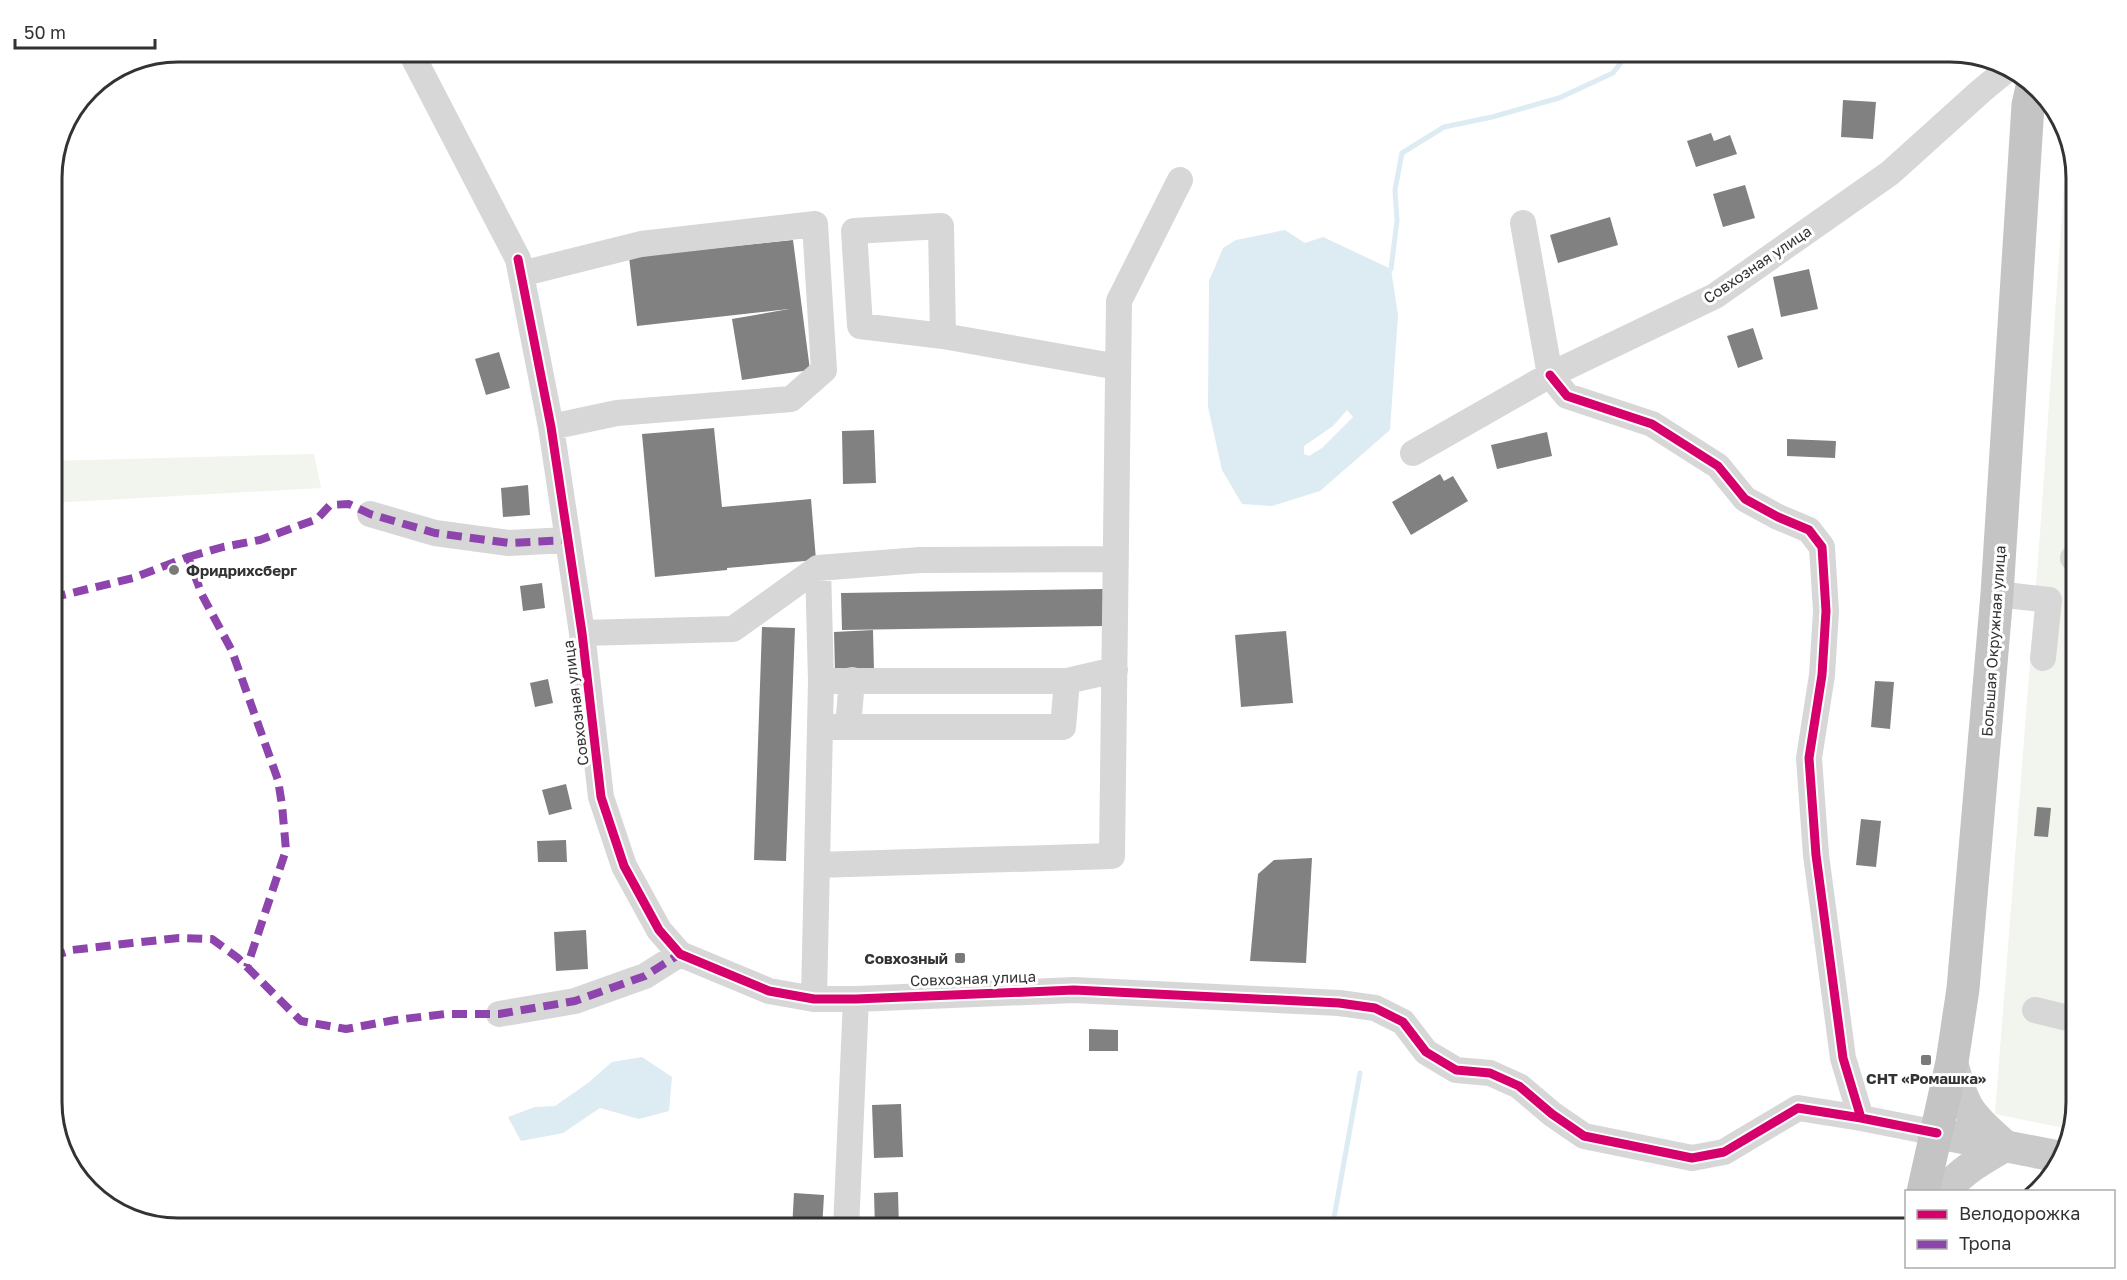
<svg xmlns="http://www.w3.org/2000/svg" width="2127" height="1280" font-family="'Golos Text',sans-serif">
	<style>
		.green { fill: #f1f5ed }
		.water { fill: #ddebf3; fill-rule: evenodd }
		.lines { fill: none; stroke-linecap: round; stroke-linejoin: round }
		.stream { stroke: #ddebf3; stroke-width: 5 }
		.building { fill: #818181 }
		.minor { stroke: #d7d7d7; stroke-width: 26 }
		.major { stroke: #cacaca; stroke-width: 32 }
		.highway { stroke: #c4c4c4; stroke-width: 33 }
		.quiet { stroke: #8e44ad; stroke-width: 8; stroke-dasharray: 15 8; stroke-linecap: butt }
		.cycleway-casing { stroke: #fff; stroke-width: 13 }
		.cycleway { stroke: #d6006c; stroke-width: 9 }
		.poi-dot { fill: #7a7a7a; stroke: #fff; stroke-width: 2 }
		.labels { text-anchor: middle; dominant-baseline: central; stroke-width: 6; stroke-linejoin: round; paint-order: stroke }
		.street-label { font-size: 15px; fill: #333; stroke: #fff }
		.poi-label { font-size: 15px; font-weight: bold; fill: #333; stroke: #fff; text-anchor: start }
		.rim { fill: none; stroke: #333; stroke-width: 3 }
	</style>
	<rect width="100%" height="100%" fill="#fff"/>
	<path class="green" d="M2067,141L2076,169V1103L2069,1129L1995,1114L2041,520Z
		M314,454L321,488L51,503V461Z"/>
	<path class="water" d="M1285,230L1305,243L1323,237L1391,269L1398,315L1390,430L1320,491L1272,506L1242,504L1222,470L1208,407L1209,281L1223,248L1236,240ZM1347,410L1353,417L1322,448L1309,456L1304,454V446L1333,426Z
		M642,1057L672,1077L669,1111L639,1119L600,1108L563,1133L521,1141L508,1117L535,1107L555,1106L588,1083L612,1062Z"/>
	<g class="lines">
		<path class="stream" d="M1386,274L1391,269L1397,221L1395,190L1402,153L1444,127L1492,117L1559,98L1613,73L1630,51
			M1332,1229L1360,1073"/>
	</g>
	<path class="building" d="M1852,51H1873V57L1852,55Z
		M1843,100L1876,102L1873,139L1841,137Z
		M1711,133L1714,141L1730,135L1737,154L1696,167L1687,141Z
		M1745,185L1755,218L1723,227L1713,194Z
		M1610,217L1618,245L1558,263L1550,235Z
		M793,240L810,370L742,380L732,319L789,309L637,326L629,257Z
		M1809,269L1818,309L1781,317L1773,277Z
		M1753,328L1763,359L1738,368L1727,336Z
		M499,352L510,388L486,395L475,359Z
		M714,428L722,507L811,499L816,560L727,568V570L655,577L642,434Z
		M874,430L876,483L843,484L842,431Z
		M1547,432L1552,456L1497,469L1491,445Z
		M1787,439L1836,441L1835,458L1787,456Z
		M1440,474L1444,481L1453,476L1468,501L1411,535L1392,502Z
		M528,485L530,515L503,517L501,488Z
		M542,583L545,608L523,611L520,586Z
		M1104,589L1105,626L842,630L841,593Z
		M2069,609H2076V653H2065Z
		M762,627L795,628L786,861L754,860Z
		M873,630L874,671L835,672L834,632Z
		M1286,631L1293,703L1241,707L1235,635Z
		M548,679L553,703L535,707L530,683Z
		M1875,681L1894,682L1890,729L1871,727Z
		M566,784L572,809L549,815L542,790Z
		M2037,807L2051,808L2048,837L2034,836Z
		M1861,819L1881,821L1876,867L1856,865Z
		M566,840L567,862H538L537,841Z
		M1312,858L1306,963L1250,961L1258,874L1274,860Z
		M586,930L588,969L556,971L554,932Z
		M1089,1029L1118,1030V1051H1089Z
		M901,1104L903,1157L874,1158L872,1105Z
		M898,1192L899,1229H875L874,1193Z
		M794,1193L824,1195L822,1229H792Z
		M1549,1221L1569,1227V1229H1546Z"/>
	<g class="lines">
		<path class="minor" d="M410,51L518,259L551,427L582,633L601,797L624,866L659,930L680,954L769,991L814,999H856L1074,990L1339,1003L1375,1008L1403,1022L1426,1052L1456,1070L1490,1073L1519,1086L1552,1114L1584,1136L1692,1158L1724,1152L1798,1108L1861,1118L1937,1133
			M1523,223L1550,375L1567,396L1652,424L1718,466L1745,499L1778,517L1809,530L1822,547L1826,611L1822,675L1809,758L1816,855L1843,1058L1861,1118
			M521,274L641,244L815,224L824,370L791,399L617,413L551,427
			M943,336L860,326L854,231L941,226L943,336L1118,367
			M1413,453L1550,375L1715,296L1890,173L1981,91L2010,67
			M370,514L435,533L509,543L568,540
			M2073,558H2076
			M1997,594L2049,600L2043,658
			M582,633L733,629L818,568
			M821,681L818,568L920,560L1116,559
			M832,727H848L852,680
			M848,727H1063L1067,681
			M817,865L1112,856L1119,301L1180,180
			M814,999L821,681H1067L1115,670
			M2035,1010L2076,1020
			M499,1014L575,1001L645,976L680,954
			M846,1229L856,999"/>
		<path class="major" d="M1952,1062C1964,1108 1968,1114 2004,1145
			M1937,1133L2061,1157
			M1944,1192C1961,1171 1982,1159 2005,1146"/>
		<path class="highway" d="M1923,1192L1952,1062L1963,989L1997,594L2028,105L2032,87"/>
		<path class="quiet" d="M188,557L223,547L260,540L317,519L330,505L349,504L370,514L435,533L509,543L568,540
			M51,598L133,578L188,557L202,595L232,651L278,780L282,805L286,850L247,967
			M51,957L72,950L132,943L179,938L212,939L238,958L301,1021L346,1029L395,1020L445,1014H499L575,1001L645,976L680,954"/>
		<g class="cycleway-casing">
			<path id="cycleway" d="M518,259L551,427L582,633L601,797L624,866L659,930L680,954L769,991L814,999H856L1074,990L1339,1003L1375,1008L1403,1022L1426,1052L1456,1070L1490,1073L1519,1086L1552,1114L1584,1136L1692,1158L1724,1152L1798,1108L1861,1118L1937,1133
				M1550,375L1567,396L1652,424L1718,466L1745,499L1778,517L1809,530L1822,547L1826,611L1822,675L1809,758L1816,855L1843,1058L1861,1118"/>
		</g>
		<use href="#cycleway" class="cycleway"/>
	</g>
	<g class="poi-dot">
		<circle cx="174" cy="570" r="6"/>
		<rect x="954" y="952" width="12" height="12" rx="3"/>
		<rect x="1920" y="1054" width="12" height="12" rx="3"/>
	</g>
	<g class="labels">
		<g class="street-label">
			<text transform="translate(1757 264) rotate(-34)">Совхозная улица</text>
			<text transform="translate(1993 641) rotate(-86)">Большая Окружная улица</text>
			<text transform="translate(575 703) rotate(-97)">Совхозная улица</text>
			<text transform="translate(973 978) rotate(-2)">Совхозная улица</text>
		</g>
		<g class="poi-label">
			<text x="186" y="570">Фридрихсберг</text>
			<text x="948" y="958" text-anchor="end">Совхозный</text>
			<text x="1926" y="1078" text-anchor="middle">СНТ «Ромашка»</text>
		</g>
	</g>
	<path d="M0 0H2127V1280H0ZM178 62H1950A116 116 0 0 1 2066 178V1102A116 116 0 0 1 1950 1218H178A116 116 0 0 1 62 1102V178A116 116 0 0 1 178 62Z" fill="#fff" fill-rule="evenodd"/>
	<path class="rim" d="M178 62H1950A116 116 0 0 1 2066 178V1102A116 116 0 0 1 1950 1218H178A116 116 0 0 1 62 1102V178A116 116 0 0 1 178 62Z"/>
	<rect x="1905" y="1190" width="210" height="78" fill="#ffffff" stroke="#adadad" stroke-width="1.5"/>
	<rect x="1917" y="1210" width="30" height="9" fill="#d6006c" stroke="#adadad" stroke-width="1.5"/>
	<text x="1959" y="1220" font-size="18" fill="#333333">Велодорожка</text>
	<rect x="1917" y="1240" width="30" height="9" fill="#8e44ad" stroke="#adadad" stroke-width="1.5"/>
	<text x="1959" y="1250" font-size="18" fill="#333333">Тропа</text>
	<path d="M15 39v9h140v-9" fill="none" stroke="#333333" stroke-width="3"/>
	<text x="24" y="39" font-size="18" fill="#333333" stroke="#ffffff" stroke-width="4.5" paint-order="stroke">50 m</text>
</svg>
